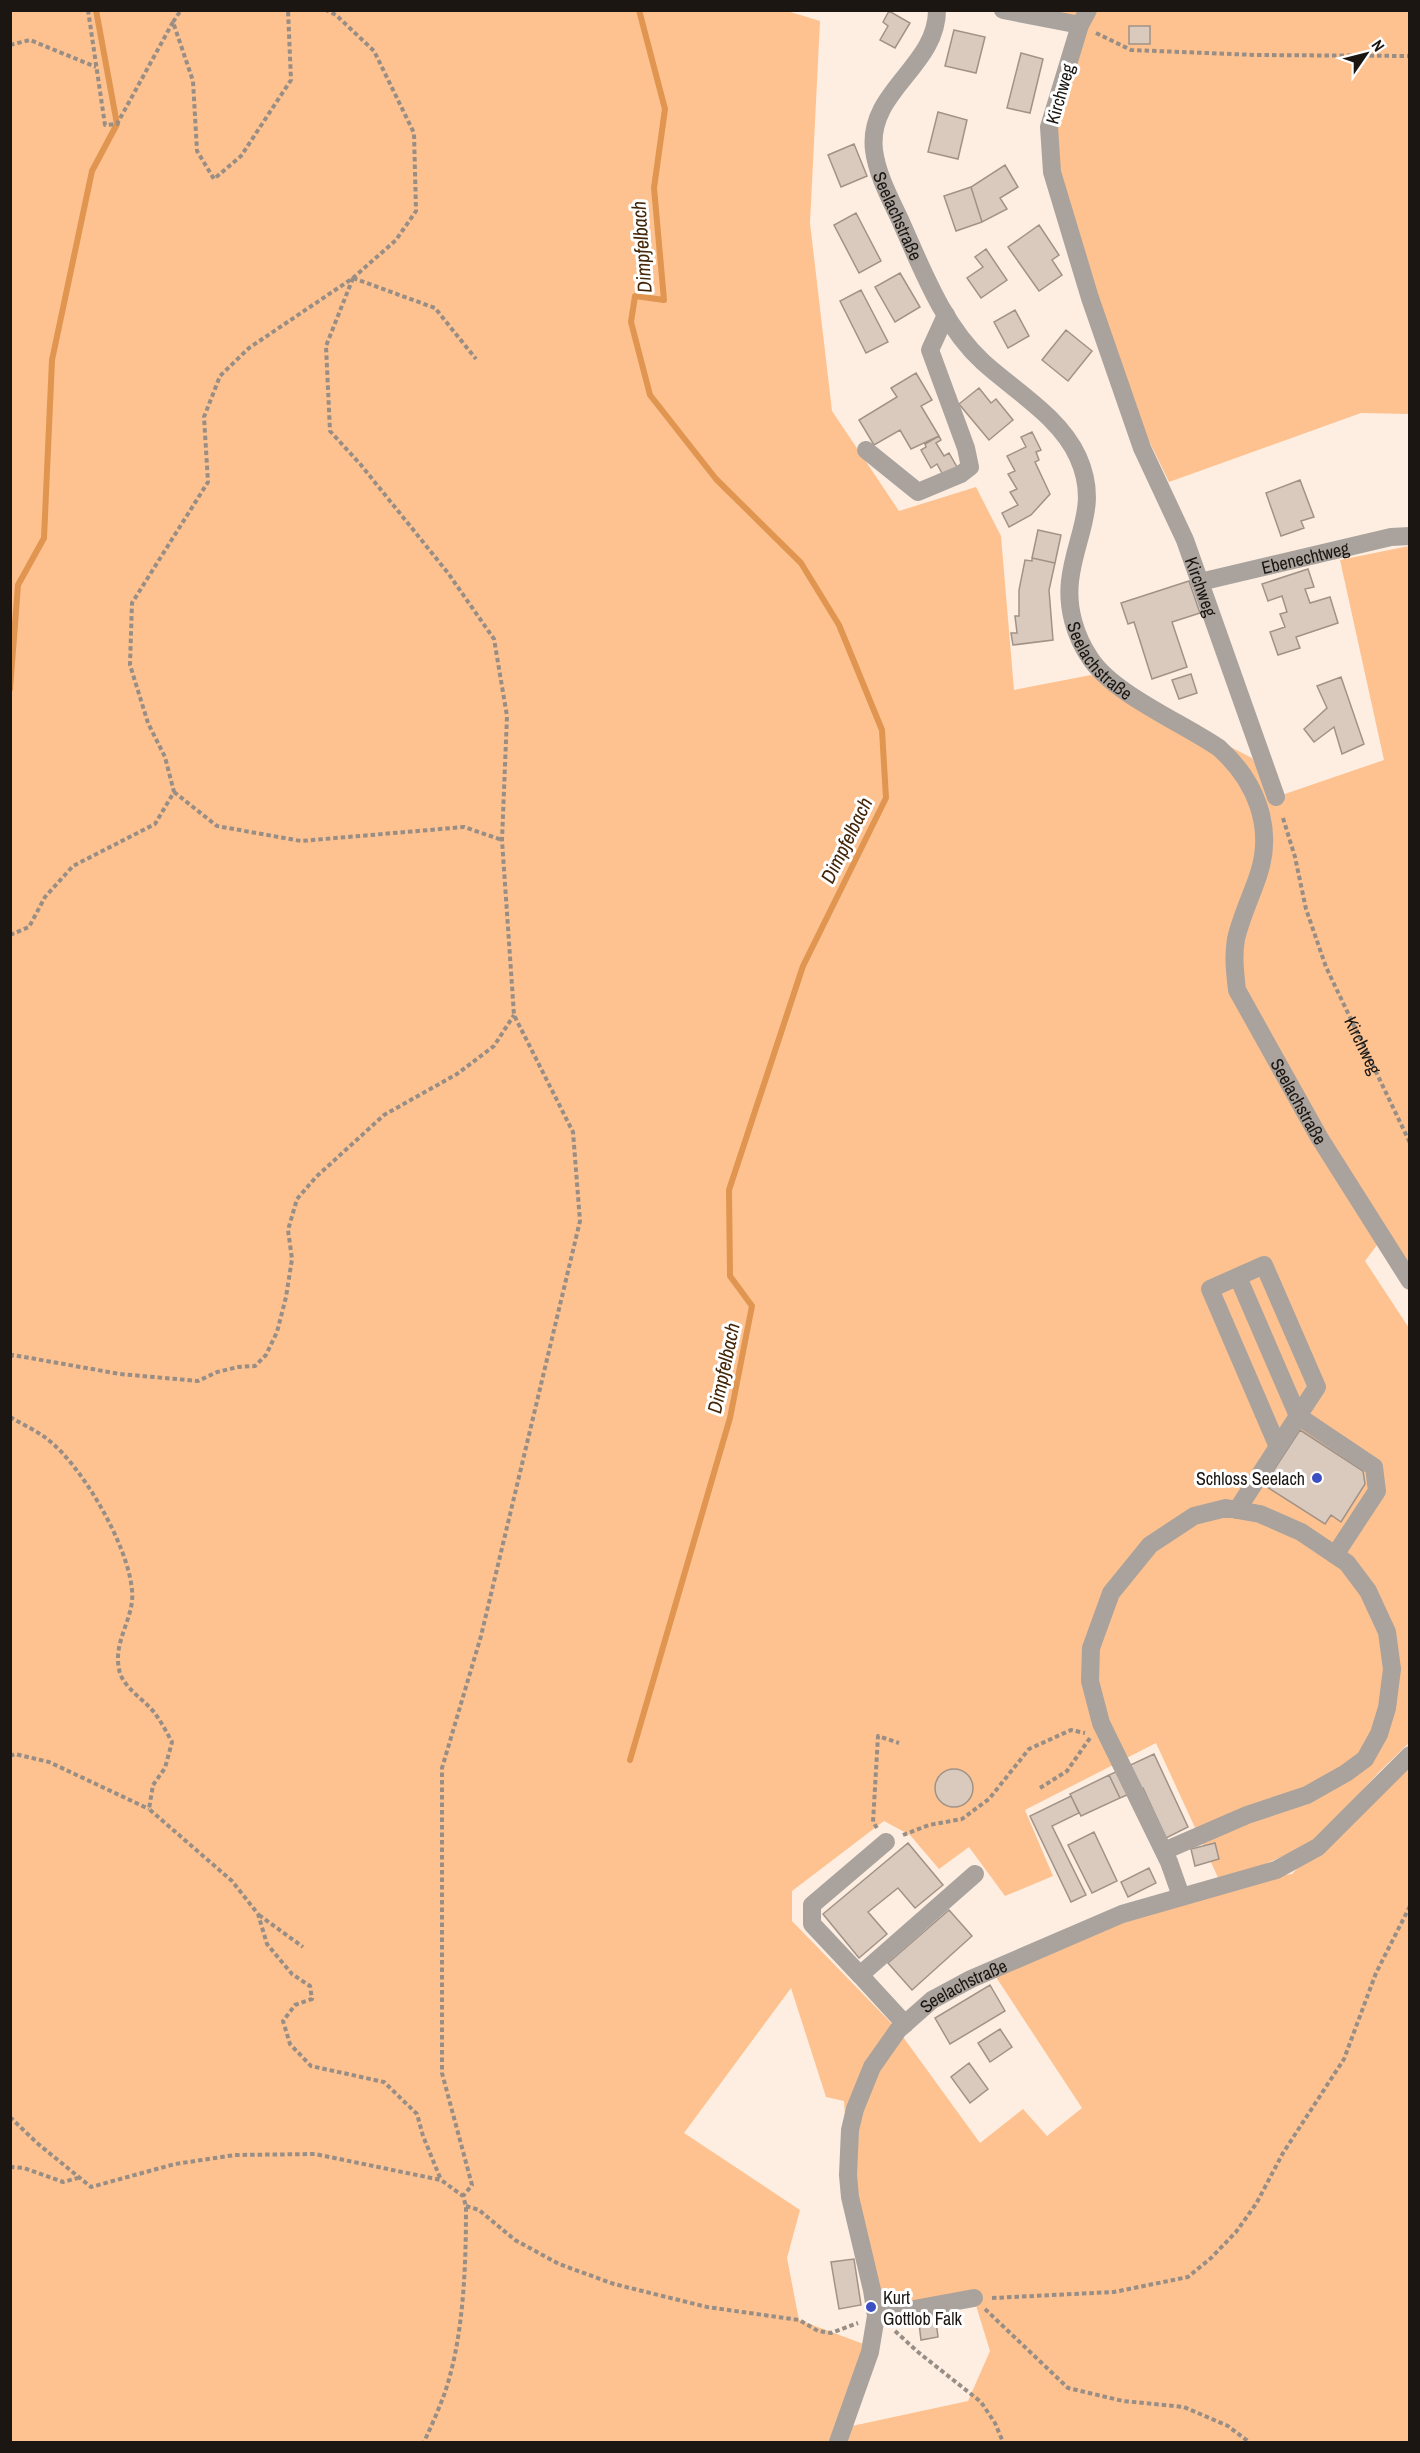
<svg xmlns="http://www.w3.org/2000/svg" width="1420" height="2453" font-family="'Archivo Narrow',sans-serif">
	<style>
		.green { fill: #fdc290; fill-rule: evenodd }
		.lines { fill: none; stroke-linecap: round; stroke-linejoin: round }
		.stream { stroke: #e09550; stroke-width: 6 }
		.building { fill: #dacabe; stroke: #a19287; stroke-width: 1.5 }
		.path { stroke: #998e85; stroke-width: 4; stroke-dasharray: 4.5 3; stroke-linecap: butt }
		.minor { stroke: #a9a29d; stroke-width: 18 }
		.poi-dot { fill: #3d50c3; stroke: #fff; stroke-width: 2 }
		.labels { text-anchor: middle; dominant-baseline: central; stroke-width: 6; stroke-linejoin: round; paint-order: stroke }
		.street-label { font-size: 18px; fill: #1b1611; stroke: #fff }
		.poi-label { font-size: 18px; fill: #1b1611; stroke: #fff; text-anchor: end }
		.water-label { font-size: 20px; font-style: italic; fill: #442608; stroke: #fff }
	</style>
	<rect width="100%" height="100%" fill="#fdeee1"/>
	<path class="green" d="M784,10L820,21L810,223L832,411L899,511L976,487L1001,536L1014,690L1091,675L1252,758L1276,797L1384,760L1340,560L1409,546V1274L1386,1233L1365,1261L1409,1328V1743L1379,1772L1316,1841L1224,1883L1292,1874L1409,1754V2442H11V11ZM1156,1743L1221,1884L992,1971L1082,2108L1047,2136L1023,2109L980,2143L898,2030L792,1921V1891L884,1821L910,1835L939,1869L969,1847L1005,1896L1053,1876L1025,1810ZM791,1988L826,2097L844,2101L850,2197L872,2290L896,2312L974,2299L990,2351L968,2401L852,2426L869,2346L799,2320L787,2258L800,2210L684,2133Z
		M1045,11H1409V414L1361,413L1169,482L1114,369L1049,127L1080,25Z"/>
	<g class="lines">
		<path class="stream" d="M10,689L18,585L44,538L52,360L92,171L117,124L96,10
			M630,1760L730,1418L752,1306L730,1276L729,1190L803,966L886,798L882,730L839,625L801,563L716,479L650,395L631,322L635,296L664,300L654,188L665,109L639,10"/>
	</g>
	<path class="building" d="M889,11L910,23L895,48L880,40L888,26L883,22Z
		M1129,26H1150V44H1129Z
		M954,30L985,37L976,73L945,66Z
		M1021,53L1043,59L1030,113L1007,108Z
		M938,112L967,120L958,159L928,152Z
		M854,144L867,176L841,187L828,155Z
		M1005,165L1018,187L1000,198L1007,209L982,222L971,187Z
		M971,187L982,222L956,231L944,196Z
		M856,213L881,261L859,273L834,225Z
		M1039,225L1059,255L1052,260L1062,275L1039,291L1008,247Z
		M986,249L1007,280L981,298L967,278L983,267L975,257Z
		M900,273L920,307L895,322L875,287Z
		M861,290L888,342L866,353L840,301Z
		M1015,310L1029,336L1008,348L994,322Z
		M1066,330L1092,351L1068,381L1042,360Z
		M916,373L932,400L921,406L939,436L911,449L900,430L874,445L859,420L897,397L891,388Z
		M979,388L991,403L996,399L1013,420L989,440L959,404Z
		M1032,432L1041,450L1036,452L1039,460L1035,462L1050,494L1031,515L1009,527L1002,513L1018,505L1010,492L1017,489L1008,474L1015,471L1007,456L1026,447L1021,437Z
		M939,436L941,440L936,443L944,456L949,453L957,467L943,475L937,464L931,468L921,450L926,447L925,444Z
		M1300,480L1314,517L1301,521L1304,528L1281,536L1266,493Z
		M1038,530L1061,535L1055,563L1032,558Z
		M1032,558L1055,563L1049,590L1053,640L1013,645L1011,633H1017L1015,616H1019V590L1025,560L1032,561Z
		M1308,569L1314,587L1305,589L1310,603L1330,597L1338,623L1296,637L1300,648L1278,655L1270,632L1285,627L1280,614L1287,612L1282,596L1268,601L1262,584Z
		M1189,581L1200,613L1172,622L1187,667L1152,679L1134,622L1128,624L1121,603Z
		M1191,674L1197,693L1179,699L1172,680Z
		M1341,677L1364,744L1342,754L1334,727L1314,742L1304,729L1327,708L1317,686Z
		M1300,1430L1363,1471L1365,1484L1341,1522L1331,1515L1325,1524L1264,1485Z
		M1154,1754L1188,1827L1166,1838L1143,1788L1120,1798L1109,1775Z
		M935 1788a19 19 0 1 1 38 0a19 19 0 1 1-38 0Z
		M1109,1775L1120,1798L1081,1816L1070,1794Z
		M1071,1796L1079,1813L1052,1826L1086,1895L1071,1902L1030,1816Z
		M1094,1832L1117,1881L1092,1893L1068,1845Z
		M908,1843L943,1885L915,1908L898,1888L868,1912L887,1934L859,1958L823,1914Z
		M1215,1843L1219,1859L1195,1866L1191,1849Z
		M1149,1868L1156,1883L1128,1897L1121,1882Z
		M949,1910L972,1936L912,1990L888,1963Z
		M990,1985L1005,2011L950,2044L935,2018Z
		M1000,2029L1012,2047L990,2062L978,2043Z
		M969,2063L988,2089L970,2103L951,2077Z
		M854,2259L861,2305L839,2309L831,2262Z
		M935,2313L938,2337L921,2340L918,2315Z"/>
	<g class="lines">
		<g class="path">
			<path d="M88,10L105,125L117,124L173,22L193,81L197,151L214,179L241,156L291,80L288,10"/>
			<path d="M173,22L181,10"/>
			<path d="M1096,33L1131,50L1256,55L1410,56"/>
			<path d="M10,45L30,40L96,67"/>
			<path d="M353,278L326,346L330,431L361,465L448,573L494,639L507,716L502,840L514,1015L573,1132L580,1221L481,1636L442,1768V2073L472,2185L463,2196"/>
			<path d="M353,278L435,308L476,359"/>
			<path d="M174,792L217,826L301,841L464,827L502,840"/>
			<path id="s1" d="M1283,818L1295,857L1306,909L1326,967L1410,1143"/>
			<path d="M10,935L29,927L45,897L73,866L155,824L174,792L165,757L148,723L130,665L132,603L208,482L204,417L220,376L249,348L353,278L396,240L416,211L414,133L374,51L336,15L326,10"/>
			<path d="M10,1357L13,1355L120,1374L198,1381L217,1372L238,1367L255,1366L266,1355L277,1332L286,1297L292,1259L288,1230L297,1199L316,1177L384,1115L457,1074L494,1046L514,1015"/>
			<path d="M10,1417C22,1424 35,1430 46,1438C82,1465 128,1545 132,1590C135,1618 113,1640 119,1669C122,1688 146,1700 156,1715C162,1723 167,1733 172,1742L165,1768L153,1785L149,1809L232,1881L258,1914L267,1944L292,1974L310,1986L312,1999L295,2005L283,2021L290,2044L311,2066L384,2082L417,2114L423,2136L441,2180"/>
			<path d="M10,1756L15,1754L49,1762L149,1809"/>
			<path d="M1040,1788L1067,1771L1090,1738"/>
			<path d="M877,1828L873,1822L878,1736L899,1743"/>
			<path d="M903,1835L929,1825L962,1819L989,1799L1029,1749L1071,1730L1085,1733"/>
			<path d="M259,1915L303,1947"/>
			<path d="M10,2117L37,2143L91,2187L175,2164L235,2155L315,2154L441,2180L463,2196L466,2206C466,2265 464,2338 444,2395C438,2411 431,2427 424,2442"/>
			<path d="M10,2167L24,2168L63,2182L78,2178"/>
			<path d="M466,2206L479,2210L515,2240L559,2264L614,2284L707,2307L799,2320L818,2331L831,2333L858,2323"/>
			<path d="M992,2298L1114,2292L1188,2277L1211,2258L1236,2232L1256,2204L1283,2153L1344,2059L1376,1973L1410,1906"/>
			<path d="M985,2309L1068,2388L1123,2401L1184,2407L1228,2426L1249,2442"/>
			<path d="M895,2331L918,2352L981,2402L995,2423L1003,2442"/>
		</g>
		<g class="minor">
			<path id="s2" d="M937,10C937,67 867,91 874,150C877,175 891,200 901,222C923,271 943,325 983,362C1015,391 1060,417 1078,457C1100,506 1075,535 1070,581C1067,608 1075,636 1090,658C1113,694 1183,723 1219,748C1255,780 1274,826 1259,873C1252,895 1241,917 1236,939C1233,956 1235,972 1237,990L1319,1137L1410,1281"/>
			<path d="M1003,10L1080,25"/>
			<path id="s3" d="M1088,10L1080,25L1049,127L1052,172L1090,298L1142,448L1185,540L1276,797"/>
			<path d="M866,450L918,492L961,474L970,467L966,448L930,350L946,315"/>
			<path id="s4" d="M1200,582L1391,537L1410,536"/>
			<path d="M1238,1277L1298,1416"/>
			<path d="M1278,1447L1210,1289L1264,1265L1317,1387L1298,1416"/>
			<path d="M1237,1510L1298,1416L1374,1467L1377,1491L1335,1555"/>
			<path d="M1164,1851L1247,1815L1307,1795L1346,1773L1365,1759L1379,1734L1387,1708L1392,1669L1387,1632L1368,1591L1347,1563L1301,1532L1260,1514L1226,1508L1194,1516L1150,1545L1111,1593L1091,1648L1090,1681L1101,1723L1169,1862L1181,1896"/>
			<path d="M860,1975L812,1924V1905L886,1842"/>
			<path d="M905,2024L860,1975L975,1874"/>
			<path d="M876,2316L974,2298"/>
			<path id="s5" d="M838,2442L870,2352L876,2316L872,2290L850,2197L848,2175L850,2130L855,2109L872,2067L898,2030L932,2000L971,1979L1122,1914L1276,1870L1318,1847L1410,1755"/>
		</g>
	</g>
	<g class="poi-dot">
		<circle cx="1317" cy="1478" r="6"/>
		<circle cx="871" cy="2307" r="6"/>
	</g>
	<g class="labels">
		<g class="street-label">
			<text transform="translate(1060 94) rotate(-74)">Kirchweg</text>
			<text stroke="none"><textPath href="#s2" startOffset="228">Seelachstraße</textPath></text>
			<text stroke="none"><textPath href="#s4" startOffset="108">Ebenechtweg</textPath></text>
			<text stroke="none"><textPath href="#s3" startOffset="610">Kirchweg</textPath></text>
			<text stroke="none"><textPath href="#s2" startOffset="750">Seelachstraße</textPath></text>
			<text stroke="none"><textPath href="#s1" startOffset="242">Kirchweg</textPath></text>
			<text stroke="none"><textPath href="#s2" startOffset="1288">Seelachstraße</textPath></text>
			<text stroke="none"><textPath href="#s5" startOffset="513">Seelachstraße</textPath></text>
		</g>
		<g class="poi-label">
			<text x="1305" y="1478">Schloss Seelach</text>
			<text x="883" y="2297" text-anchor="start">Kurt<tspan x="883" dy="21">Gottlob Falk</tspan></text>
		</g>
		<g class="water-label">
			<text transform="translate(641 247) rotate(-94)">Dimpfelbach</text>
			<text transform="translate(846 840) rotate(-64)">Dimpfelbach</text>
			<text transform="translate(723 1368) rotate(-78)">Dimpfelbach</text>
		</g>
	</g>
	<rect width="1420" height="2453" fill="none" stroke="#1b1611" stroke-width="24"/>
	<g transform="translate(1366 54) rotate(55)" stroke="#ffffff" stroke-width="4.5" paint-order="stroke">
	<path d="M0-4.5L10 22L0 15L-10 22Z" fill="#1b1611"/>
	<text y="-9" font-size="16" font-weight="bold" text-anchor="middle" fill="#1b1611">N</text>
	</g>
</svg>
